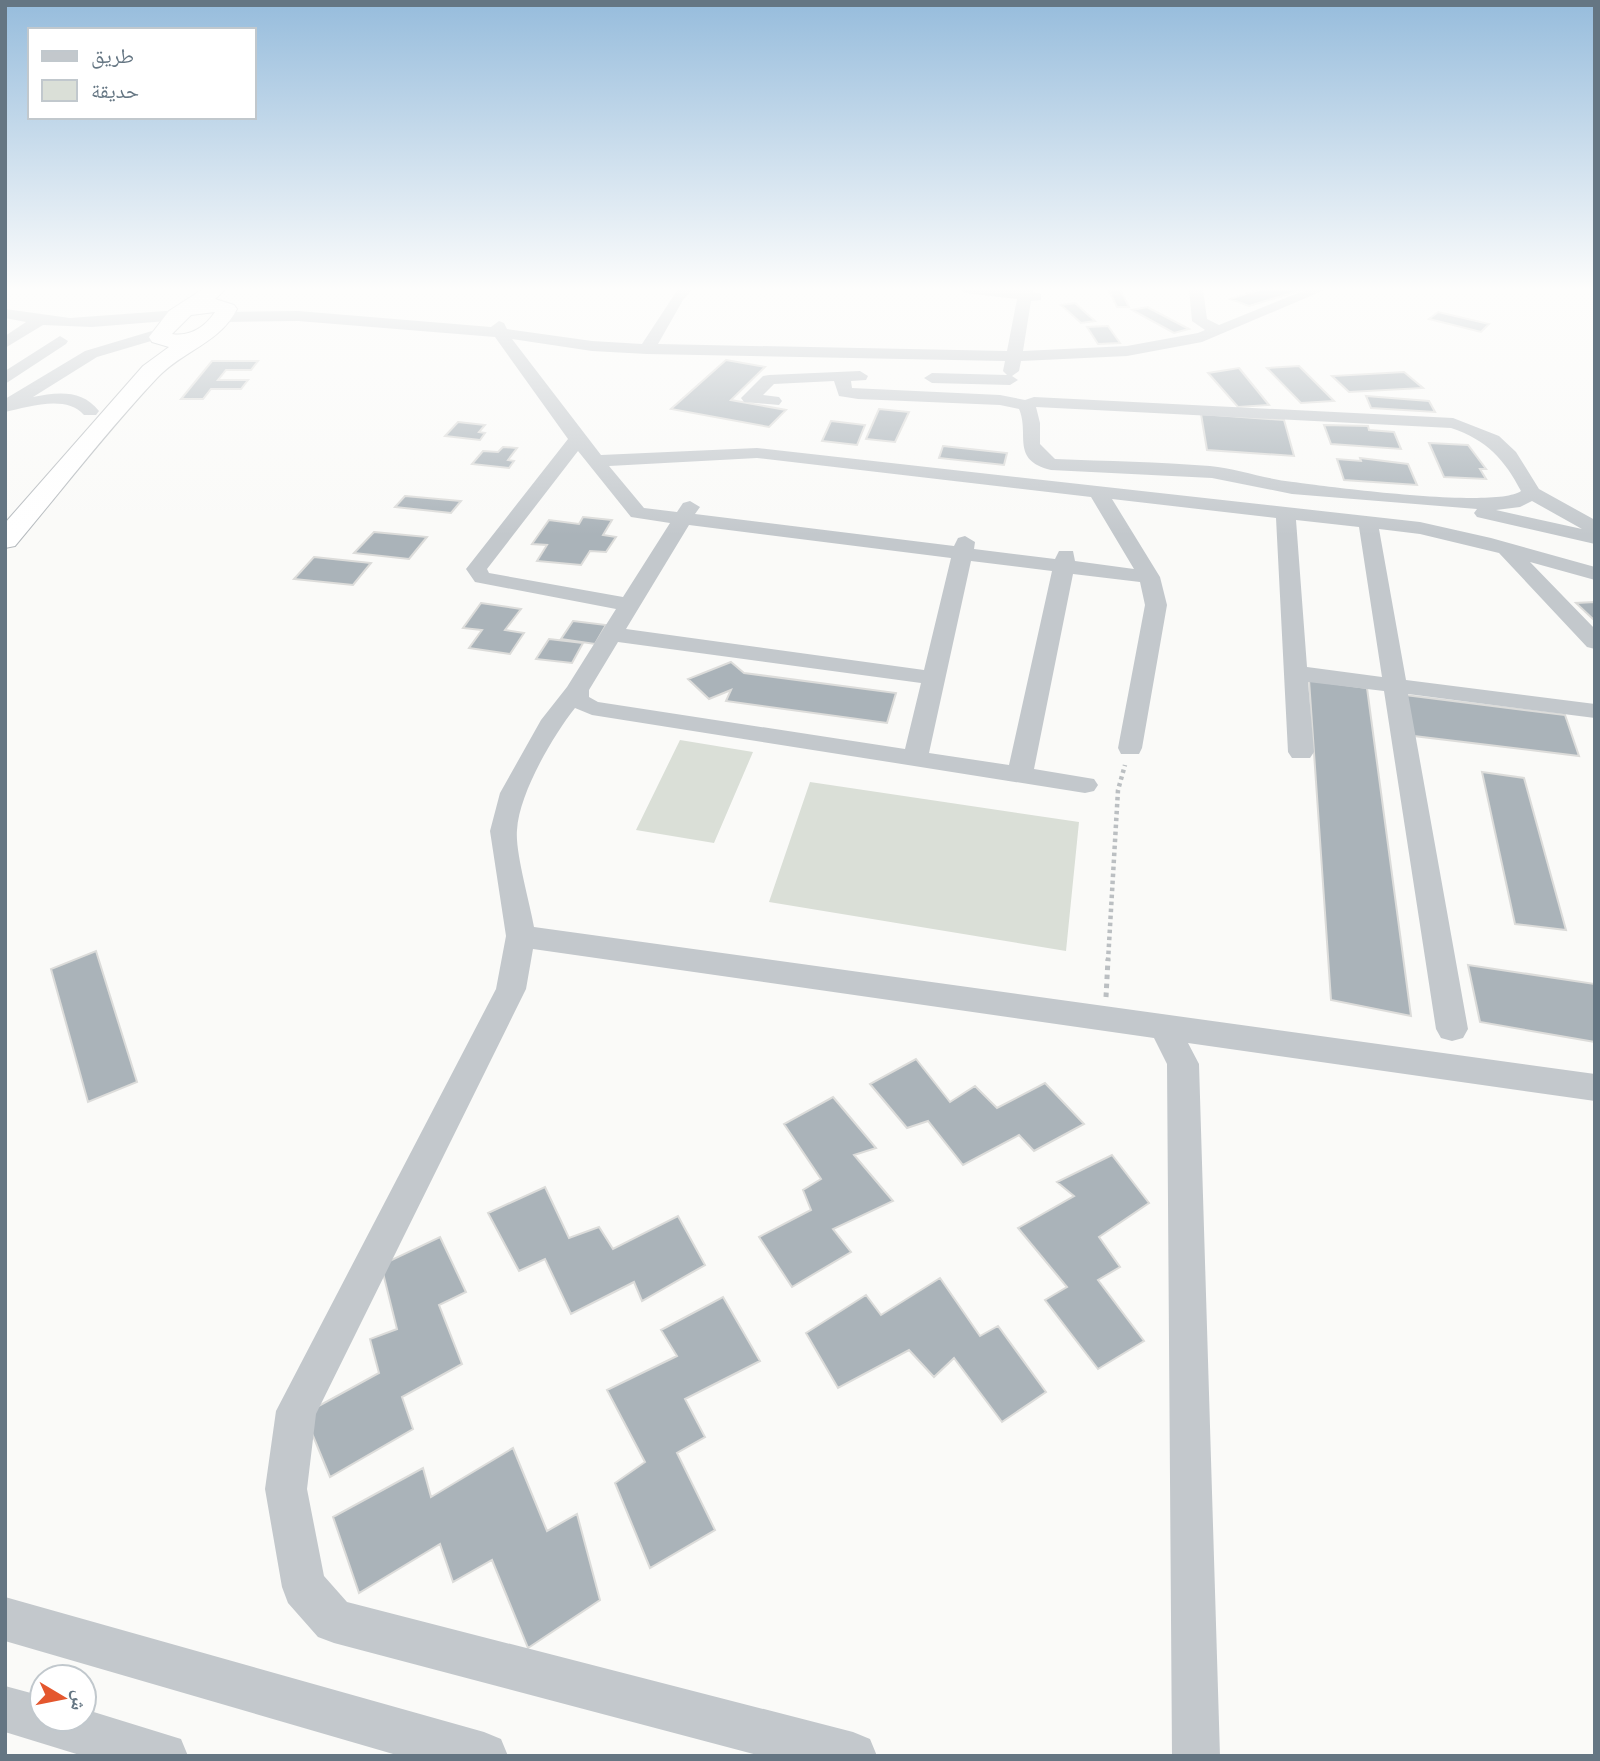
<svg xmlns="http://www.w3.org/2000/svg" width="1600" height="1761" font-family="Ubuntu,'Noto Naskh Arabic',sans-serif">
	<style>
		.green { fill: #dadfd7 }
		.building { fill: #aab3b9; stroke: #dcdcda; stroke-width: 2 }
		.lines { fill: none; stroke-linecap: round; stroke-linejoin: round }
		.highway-casing { stroke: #b4b9bd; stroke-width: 2 }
		.path-far1 { stroke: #bbbfc2; stroke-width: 4.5; stroke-dasharray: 3.5 3.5; stroke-linecap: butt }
		.path { stroke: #bbbfc2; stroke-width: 5; stroke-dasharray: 4.5 4.5; stroke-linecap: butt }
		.minor { fill: #c3c8cc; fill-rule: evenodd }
		.highway { fill: #fff; fill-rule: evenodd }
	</style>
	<rect width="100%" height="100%" fill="#fafaf8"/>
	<path class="green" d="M680,740L753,752L714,843L636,830Z
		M810,782L1079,822L1066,951L769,902Z"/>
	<path class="building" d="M1108,289H1120L1129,307H1117Z
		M1262,289H1305L1249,306L1230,299Z
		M1075,303L1095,321L1081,323L1061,305Z
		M1147,307L1189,329L1174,333L1132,310Z
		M1438,312L1489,324L1481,332L1429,319Z
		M1108,326L1120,343L1098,344L1087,327Z
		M726,360L765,367L731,400L786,410L769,427L671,409Z
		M212,361H258L251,370H226L218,380H248L241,389H211L203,399H181Z
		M1299,366L1334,401L1301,403L1267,368Z
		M1239,368L1269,405L1238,407L1208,373Z
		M1404,372L1423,388L1349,392L1332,376Z
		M1366,396L1429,401L1435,412L1371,408Z
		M879,409L909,412L895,442L866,439Z
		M1201,414L1284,420L1294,456L1207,450Z
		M831,421L865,425L857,445L822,441Z
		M458,422L485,425L479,432L485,433L480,440L445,436Z
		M1324,425L1368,426L1369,430L1394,432L1401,449L1331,444Z
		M1429,443L1468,445L1486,469H1480L1486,479L1444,477Z
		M943,446L1007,453L1004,465L939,458Z
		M503,447L517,448L508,460L514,461L509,468L472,464L483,451L498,452Z
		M1360,458L1408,464L1417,485L1344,480L1337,459L1361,461Z
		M405,496L461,501L451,513L395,507Z
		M583,517L612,520L603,535L616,537L606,552L590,551L581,565L537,561L547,545L532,544L549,520L579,524Z
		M374,532L427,537L409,559L354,553Z
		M314,557L371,563L353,585L294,579Z
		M1595,602V621L1576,603Z
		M481,603L521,609L505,630L524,633L510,654L469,648L482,630L463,628Z
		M573,621L606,625L595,644L561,639Z
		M549,639L583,643L572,663L536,659Z
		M731,662L744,673L896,693L887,723L726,701L731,690L709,699L688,679Z
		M1309,680L1367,688L1411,1016L1331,1000Z
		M1405,695L1565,715L1579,756L1414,736Z
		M1482,772L1524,778L1566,930L1515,924Z
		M96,951L137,1082L88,1102L51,969Z
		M1468,965L1595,984V1042L1480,1022Z
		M916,1059L950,1102L975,1086L997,1108L1045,1083L1084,1124L1034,1151L1019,1135L963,1165L928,1121L907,1128L870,1084Z
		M833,1097L876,1148L854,1155L893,1201L833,1229L851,1252L792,1287L759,1237L811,1210L803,1190L821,1179L784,1124Z
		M1112,1155L1149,1203L1099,1237L1120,1267L1098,1280L1144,1341L1098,1369L1045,1300L1067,1287L1018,1228L1074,1196L1057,1182Z
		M545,1187L569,1238L599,1227L613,1249L678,1216L705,1265L642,1301L634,1282L571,1314L545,1259L519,1271L488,1213Z
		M440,1237L466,1292L439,1305L462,1364L402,1397L413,1429L330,1477L304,1414L379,1373L370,1339L397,1329L381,1265Z
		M940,1278L980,1336L998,1326L1046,1392L1002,1422L954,1358L934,1377L909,1350L838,1388L806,1333L866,1295L881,1315Z
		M723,1297L760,1361L685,1399L705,1437L677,1453L715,1530L650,1568L615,1483L645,1462L607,1390L677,1356L661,1330Z
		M513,1448L547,1531L577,1514L600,1600L528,1648L492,1560L453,1582L440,1544L359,1593L333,1517L423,1468L431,1497Z"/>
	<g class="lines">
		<g class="highway-casing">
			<path id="highway" d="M203,289H226L215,299L234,305L237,309C220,343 182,351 157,378C107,431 62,490 15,546L5,548V523L143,366L169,347L152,342L149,337L169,311ZM215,312C205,327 190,337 172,334L191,315Z"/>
		</g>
		<path class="path-far1" d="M1108,961L1118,790L1125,765"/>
		<path class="path" d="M1106,997L1108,959"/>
		<path class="minor" d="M678,289H693L683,300L658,344L1007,351L1017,299L965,293L958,289H1033V292L1041,294V300L1031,301L1023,351L1127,346L1198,333L1205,330L1192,321L1189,289H1203L1207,319L1219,325L1308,289H1327L1202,342L1127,356L1021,361L1019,371L1012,376L1018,380L1010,385L932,383L924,378L932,373L1007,375L1003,371L1005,361L647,354L592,351L512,339L601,455L757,448L1420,522L1491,538L1595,567V580L1530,562L1595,629V649L1587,647L1499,553L1420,534L1379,529L1406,680L1595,704V718L1408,694L1468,1029L1463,1038L1452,1041L1441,1038L1436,1029L1384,691L1308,682L1314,752L1310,758H1292L1288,752L1276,518L1112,499L1160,577L1167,605L1142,748L1139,754H1121L1118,748L1145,605L1140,582L1073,574L1034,769L1094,779L1098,785L1094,791L1085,793L592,715L575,708C552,737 519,794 517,830C515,852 530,903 534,927L1595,1074V1101L1188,1043L1199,1064L1220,1756H1172L1167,1064L1154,1038L533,949L526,989L316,1414L307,1489L324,1576L347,1602L853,1732L870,1739L877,1756H761L334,1643L318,1637L288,1603L282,1587L265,1489L276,1411L496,989L506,936L490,831L500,793L541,720L567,687L616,609L475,582L466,569L568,439L495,337L298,321L224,322L216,317L224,312L298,311L491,327L499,321L504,323L507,329L592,341L642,344ZM578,451L631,517L670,523L623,597L489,573L487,569ZM757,458L1091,497L1134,569L1075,561L1073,551H1059L1055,559L974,549L975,542L965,536L958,538L954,546L695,514L700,507L690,501L683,503L677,512L644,508L609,466ZM1296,520L1359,527L1382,677L1307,667ZM689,525L951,558L924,670L626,629ZM971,561L1052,571L1009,765L929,753ZM618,642L921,683L905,749L598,702L589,697V690Z
			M5,309L70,318L179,310L187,315L179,320L92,327L43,325L5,348V336L26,322L5,318Z
			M162,328L170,333L168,336L97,357L33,397C57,392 82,389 99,411L96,415H84C66,394 28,407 5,412V399L85,351Z
			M60,336L68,341L66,344L5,384V371Z
			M860,371L868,376L866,380L851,381L852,388L1000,395L1025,400L1034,397L1453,418L1499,436L1516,452L1539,489L1595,520V544L1477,517L1474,513L1477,509L1292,494L1212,478L1051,470C1010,460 1030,434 1019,409L1000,405L858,399L839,396L834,381L774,384L763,395L779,397L782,401L779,405L744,402L741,398L763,376L769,375ZM1036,407L1451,428C1487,440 1504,459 1521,491C1496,509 1331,487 1293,482C1265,479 1238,469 1210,466C1159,462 1107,461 1055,459L1040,444V423ZM1532,501L1582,529L1496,510L1520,507Z
			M5,1597L484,1732L501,1739L508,1756H400L5,1641Z
			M5,1686L42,1696V1719H84V1709L181,1739L188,1756H83L5,1732Z"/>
		<use href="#highway" class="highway"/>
	</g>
	<linearGradient id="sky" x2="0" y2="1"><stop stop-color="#96bcdc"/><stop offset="0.54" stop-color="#fdfdfc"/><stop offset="1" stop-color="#fdfdfc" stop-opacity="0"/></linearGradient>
	<rect width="1600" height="535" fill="url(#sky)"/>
	<rect width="1600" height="1761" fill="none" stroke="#657683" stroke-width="14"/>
	<rect x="28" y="28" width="228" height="91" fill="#ffffff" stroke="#c1c8cd" stroke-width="2"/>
	<rect x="42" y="51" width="35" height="10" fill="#c3c8cc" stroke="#c1c8cd" stroke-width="2"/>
	<text x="91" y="63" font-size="21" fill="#657683">طريق</text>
	<rect x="42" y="80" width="35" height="21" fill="#dadfd7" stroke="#c1c8cd" stroke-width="2"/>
	<text x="91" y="98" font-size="21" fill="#657683">حديقة</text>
	<g transform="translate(63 1698) rotate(100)"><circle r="33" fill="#ffffff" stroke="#c1c8cd" stroke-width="2"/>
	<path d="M0-5L12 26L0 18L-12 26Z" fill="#e4572e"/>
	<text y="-10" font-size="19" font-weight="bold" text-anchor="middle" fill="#657683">ش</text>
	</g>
</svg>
